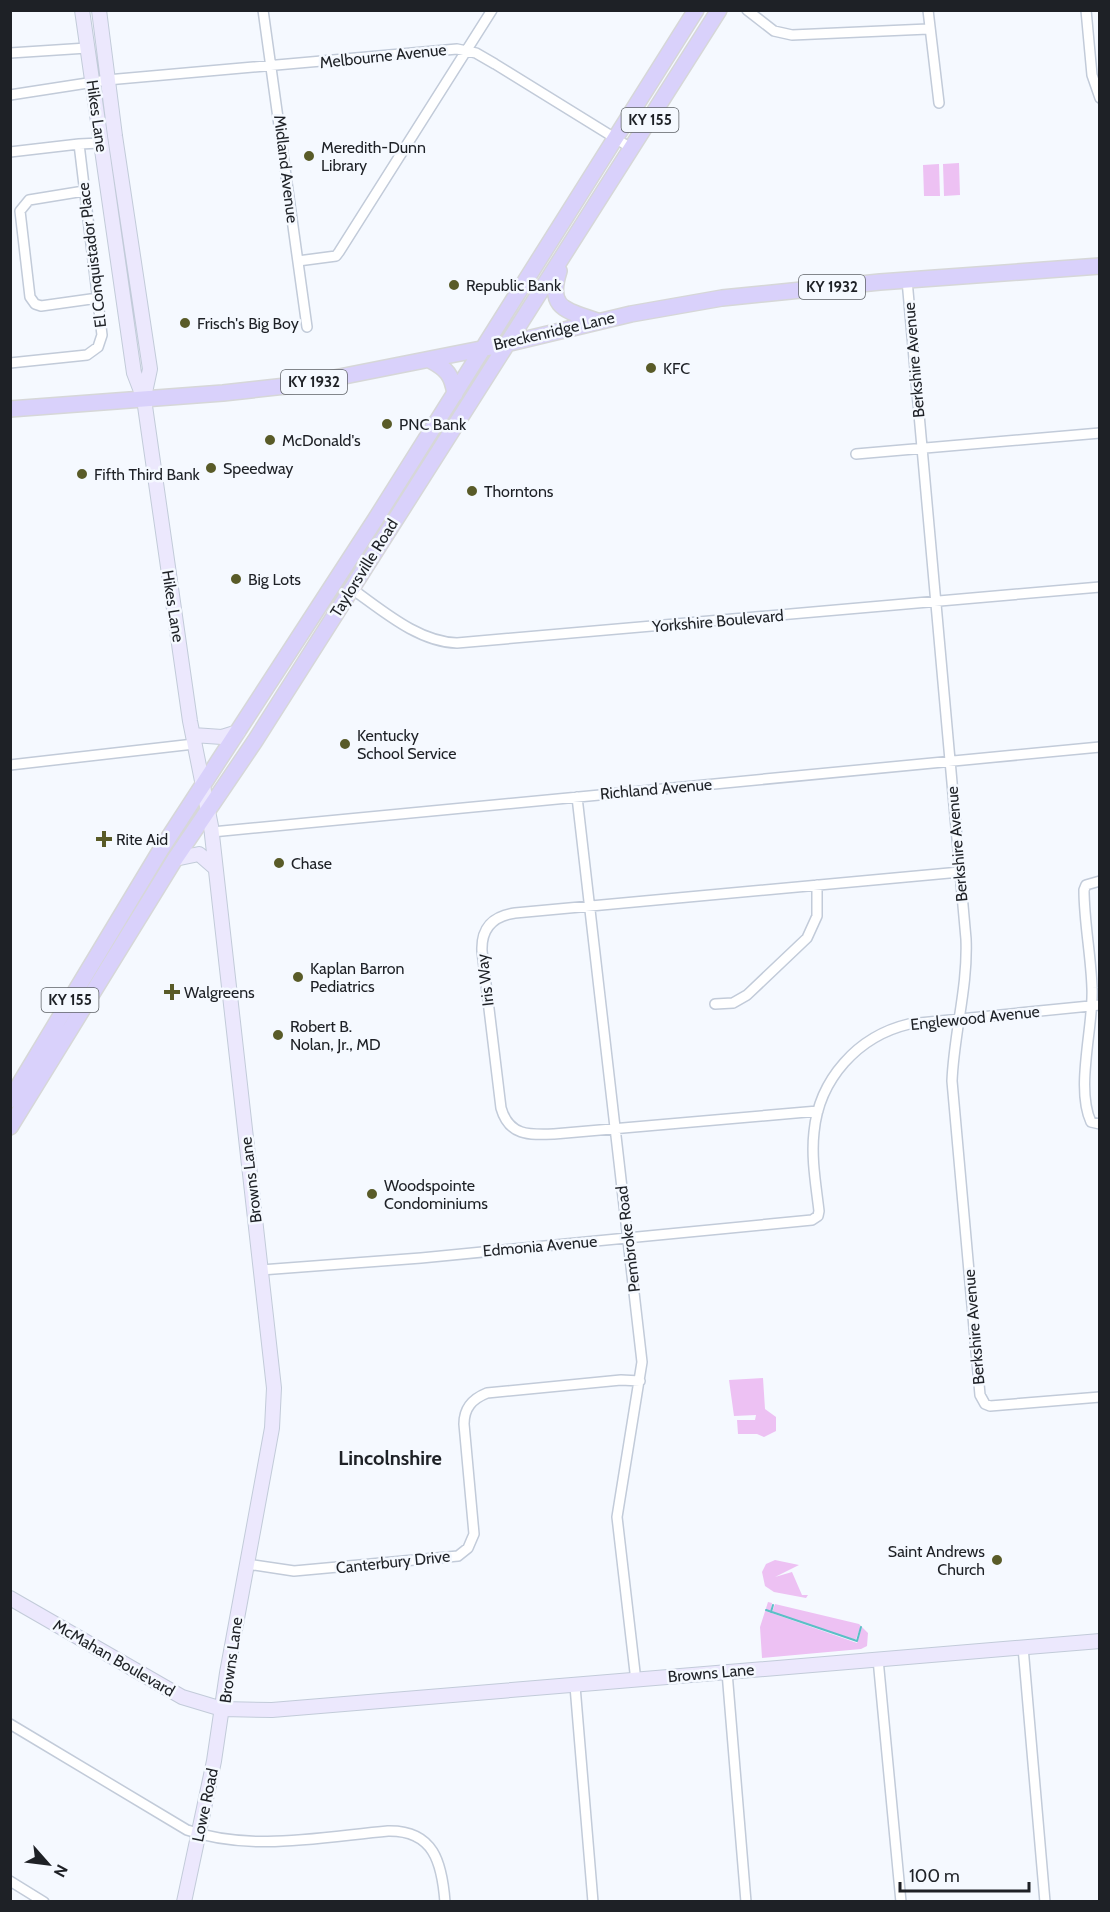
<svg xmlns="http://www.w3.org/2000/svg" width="1110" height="1912" font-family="Cabin,sans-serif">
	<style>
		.green { fill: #edc1f3 }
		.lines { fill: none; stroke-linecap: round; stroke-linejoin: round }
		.stream { stroke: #5bbfc6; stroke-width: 2 }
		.street-casing { stroke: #c2cbd9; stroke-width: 12 }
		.secondary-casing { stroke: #c2cbd9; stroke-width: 16 }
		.primary-casing { stroke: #d6d7d8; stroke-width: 18 }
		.street { stroke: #fff; stroke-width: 9 }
		.secondary { stroke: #ece8fd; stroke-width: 14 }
		.primary { stroke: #d9d1fb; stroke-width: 15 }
		.poi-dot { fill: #595b28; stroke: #f5f9ff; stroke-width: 2 }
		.labels { text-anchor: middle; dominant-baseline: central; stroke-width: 5; stroke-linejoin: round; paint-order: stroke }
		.shield { fill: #f5f9ff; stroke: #5e6267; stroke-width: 1.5 }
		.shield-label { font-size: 15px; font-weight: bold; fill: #1e2126 }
		.street-label { font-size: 16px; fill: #1e2126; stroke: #f5f9ff }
		.poi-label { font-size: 16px; fill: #1e2126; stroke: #f5f9ff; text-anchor: start }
		.quarter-label { font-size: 20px; font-weight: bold; fill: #1e2126; stroke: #f5f9ff }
	</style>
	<rect width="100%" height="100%" fill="#f5f9ff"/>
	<path class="green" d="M959,163L960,195L944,196L943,164Z
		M939,164L940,196H924L923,165Z
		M763,1378L765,1409L776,1417V1431L764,1437L757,1434H738L737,1420H755L756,1415L734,1416L729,1380Z
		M775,1560L799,1565L775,1577L792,1572L802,1595H808L806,1598L774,1592L765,1586L762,1572L766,1564Z
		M768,1602L772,1603L771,1610L766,1611L857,1643L862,1627L868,1633L867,1646L861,1649L762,1658L760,1627Z
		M775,1604L859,1624L861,1626L856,1639H853L772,1612Z"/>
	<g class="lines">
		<path class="stream" d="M766,1610L857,1641
			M771,1612L773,1605
			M857,1641L861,1627"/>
		<g class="street-casing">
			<path id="street" d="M263,10L307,327
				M747,10L774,31L792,35L928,29
				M928,10L939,103
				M1086,10L1092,75L1100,98
				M10,53L87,48
				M10,95L107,80L457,49L476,53L495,64L631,148
				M79,144L100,143
				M10,152L79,144L102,335L98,347L87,355L10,363
				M84,191L29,200L20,211L30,297L35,304L41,306L98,298
				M298,261L336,256L339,252L492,10
				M907,280L966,939C968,988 954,1032 952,1081L980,1395L985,1404L990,1406L1100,1397
				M856,454L1100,433
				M352,589C382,610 418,642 457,643L1100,587
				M10,765L194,744
				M577,797L642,1362L617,1517L636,1681
				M212,832L1100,747
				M1100,881L1086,885L1084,890C1084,922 1091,955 1092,988C1094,1025 1075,1088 1091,1122L1100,1124
				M715,1004L733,1003L747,995L807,938L817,916V885
				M818,1111L554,1134C529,1135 509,1136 501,1108L482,951C481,928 493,916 515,913L960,872
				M261,1270L421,1258L812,1220L818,1216L819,1211C816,1185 811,1158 814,1132C819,1079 858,1036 909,1024L1100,1005
				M247,1564L294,1571L458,1556L468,1548L474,1534L464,1424C464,1408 472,1399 487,1393L621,1380L640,1381
				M1023,1647L1045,1902
				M878,1659L901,1902
				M727,1672L746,1902
				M575,1686L593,1902
				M10,1724L187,1830C251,1852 322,1837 388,1831C434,1830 442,1863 445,1902
				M10,1881L44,1902"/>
		</g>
		<g class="secondary-casing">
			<path id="secondary" d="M82,10L134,373L144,399L190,721L211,826L274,1388L272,1428L227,1673L214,1761L184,1902
				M99,10L115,136L150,369L144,397
				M193,735L222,737L238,732
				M175,859L199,854L214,867
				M10,1598L182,1697L222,1709L272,1710L1100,1641"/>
		</g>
		<g class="primary-casing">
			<path id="primary" d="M559,271C547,309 566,310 597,321
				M430,360C447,369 452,375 455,394
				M10,409L223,393L304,384L506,344L631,314L722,298L880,282L1100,266
				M10,1100L160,851L375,520L696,10
				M10,1127L175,859L255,741L719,10"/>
		</g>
		<use href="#street" class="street"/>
		<use href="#secondary" class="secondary"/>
		<use href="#primary" class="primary"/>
	</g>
	<g class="poi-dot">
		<circle cx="309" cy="156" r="6"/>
		<circle cx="454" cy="285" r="6"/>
		<circle cx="185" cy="323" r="6"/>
		<circle cx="651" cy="368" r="6"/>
		<circle cx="387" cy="424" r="6"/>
		<circle cx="270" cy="440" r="6"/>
		<circle cx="211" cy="468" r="6"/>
		<circle cx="82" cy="474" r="6"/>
		<circle cx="472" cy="491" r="6"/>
		<circle cx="236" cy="579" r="6"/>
		<circle cx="345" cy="744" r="6"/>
		<path d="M101 830h6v6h6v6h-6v6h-6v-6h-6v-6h6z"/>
		<circle cx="279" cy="863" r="6"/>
		<circle cx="298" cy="977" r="6"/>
		<path d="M169 983h6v6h6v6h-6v6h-6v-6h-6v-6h6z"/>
		<circle cx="278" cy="1035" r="6"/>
		<circle cx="372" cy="1194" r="6"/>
		<circle cx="997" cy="1560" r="6"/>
	</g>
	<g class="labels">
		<g class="shield">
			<rect x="621.5" y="108" width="57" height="24" rx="4.5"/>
			<rect x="799" y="275" width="66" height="24" rx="4.5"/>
			<rect x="281" y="370" width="66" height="24" rx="4.5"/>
			<rect x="41.5" y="988" width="57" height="24" rx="4.5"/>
		</g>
		<g class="shield-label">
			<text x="650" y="120">KY 155</text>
			<text x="832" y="287">KY 1932</text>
			<text x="314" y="382">KY 1932</text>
			<text x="70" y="1000">KY 155</text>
		</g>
		<g class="street-label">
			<text transform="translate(383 56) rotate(-6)">Melbourne Avenue</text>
			<text transform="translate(97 116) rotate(82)">Hikes Lane</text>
			<text transform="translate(286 169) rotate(83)">Midland Avenue</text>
			<text transform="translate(92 255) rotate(-97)">El Conquistador Place</text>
			<text transform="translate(554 331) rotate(-13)">Breckenridge Lane</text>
			<text transform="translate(914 360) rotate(-95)">Berkshire Avenue</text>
			<text transform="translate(364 568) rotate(-58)">Taylorsville Road</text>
			<text transform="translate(173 606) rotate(81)">Hikes Lane</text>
			<text transform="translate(718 621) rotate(-5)">Yorkshire Boulevard</text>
			<text transform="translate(656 789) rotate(-5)">Richland Avenue</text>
			<text transform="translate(957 844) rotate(-95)">Berkshire Avenue</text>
			<text transform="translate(485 980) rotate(-97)">Iris Way</text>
			<text transform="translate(975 1018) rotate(-6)">Englewood Avenue</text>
			<text transform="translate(251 1180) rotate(-97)">Browns Lane</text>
			<text transform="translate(628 1239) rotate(-97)">Pembroke Road</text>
			<text transform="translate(540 1246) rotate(-5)">Edmonia Avenue</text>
			<text transform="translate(974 1327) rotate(-95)">Berkshire Avenue</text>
			<text transform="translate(393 1562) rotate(-6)">Canterbury Drive</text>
			<text transform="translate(114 1658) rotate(30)">McMahan Boulevard</text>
			<text transform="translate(231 1660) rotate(-82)">Browns Lane</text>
			<text transform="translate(711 1673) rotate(-5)">Browns Lane</text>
			<text transform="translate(205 1805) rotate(-78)">Lowe Road</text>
		</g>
		<g class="poi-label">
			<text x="321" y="147">Meredith-Dunn<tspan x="321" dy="18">Library</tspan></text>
			<text x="466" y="285">Republic Bank</text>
			<text x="197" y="323">Frisch's Big Boy</text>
			<text x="663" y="368">KFC</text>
			<text x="399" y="424">PNC Bank</text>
			<text x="282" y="440">McDonald's</text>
			<text x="223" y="468">Speedway</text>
			<text x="94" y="474">Fifth Third Bank</text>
			<text x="484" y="491">Thorntons</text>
			<text x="248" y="579">Big Lots</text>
			<text x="357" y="735">Kentucky<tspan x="357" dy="18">School Service</tspan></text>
			<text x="116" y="839">Rite Aid</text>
			<text x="291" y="863">Chase</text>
			<text x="310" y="968">Kaplan Barron<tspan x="310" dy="18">Pediatrics</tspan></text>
			<text x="184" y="992">Walgreens</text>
			<text x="290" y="1026">Robert B.<tspan x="290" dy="18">Nolan, Jr., MD</tspan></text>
			<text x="384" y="1185">Woodspointe<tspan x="384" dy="18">Condominiums</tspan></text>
			<text x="985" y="1551" text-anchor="end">Saint Andrews<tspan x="985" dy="18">Church</tspan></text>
		</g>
		<g class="quarter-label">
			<text x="390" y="1458">Lincolnshire</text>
		</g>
	</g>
	<rect width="1110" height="1912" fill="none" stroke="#1e2126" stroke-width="24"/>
	<g transform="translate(48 1864) rotate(118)" stroke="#f5f9ff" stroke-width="4.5" paint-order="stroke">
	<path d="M0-4.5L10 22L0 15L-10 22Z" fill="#1e2126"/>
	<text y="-9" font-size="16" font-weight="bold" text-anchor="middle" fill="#1e2126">N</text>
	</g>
	<path d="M900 1882v9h129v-9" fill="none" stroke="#1e2126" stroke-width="3"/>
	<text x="909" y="1882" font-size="18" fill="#1e2126" stroke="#f5f9ff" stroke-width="4.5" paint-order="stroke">100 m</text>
</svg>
